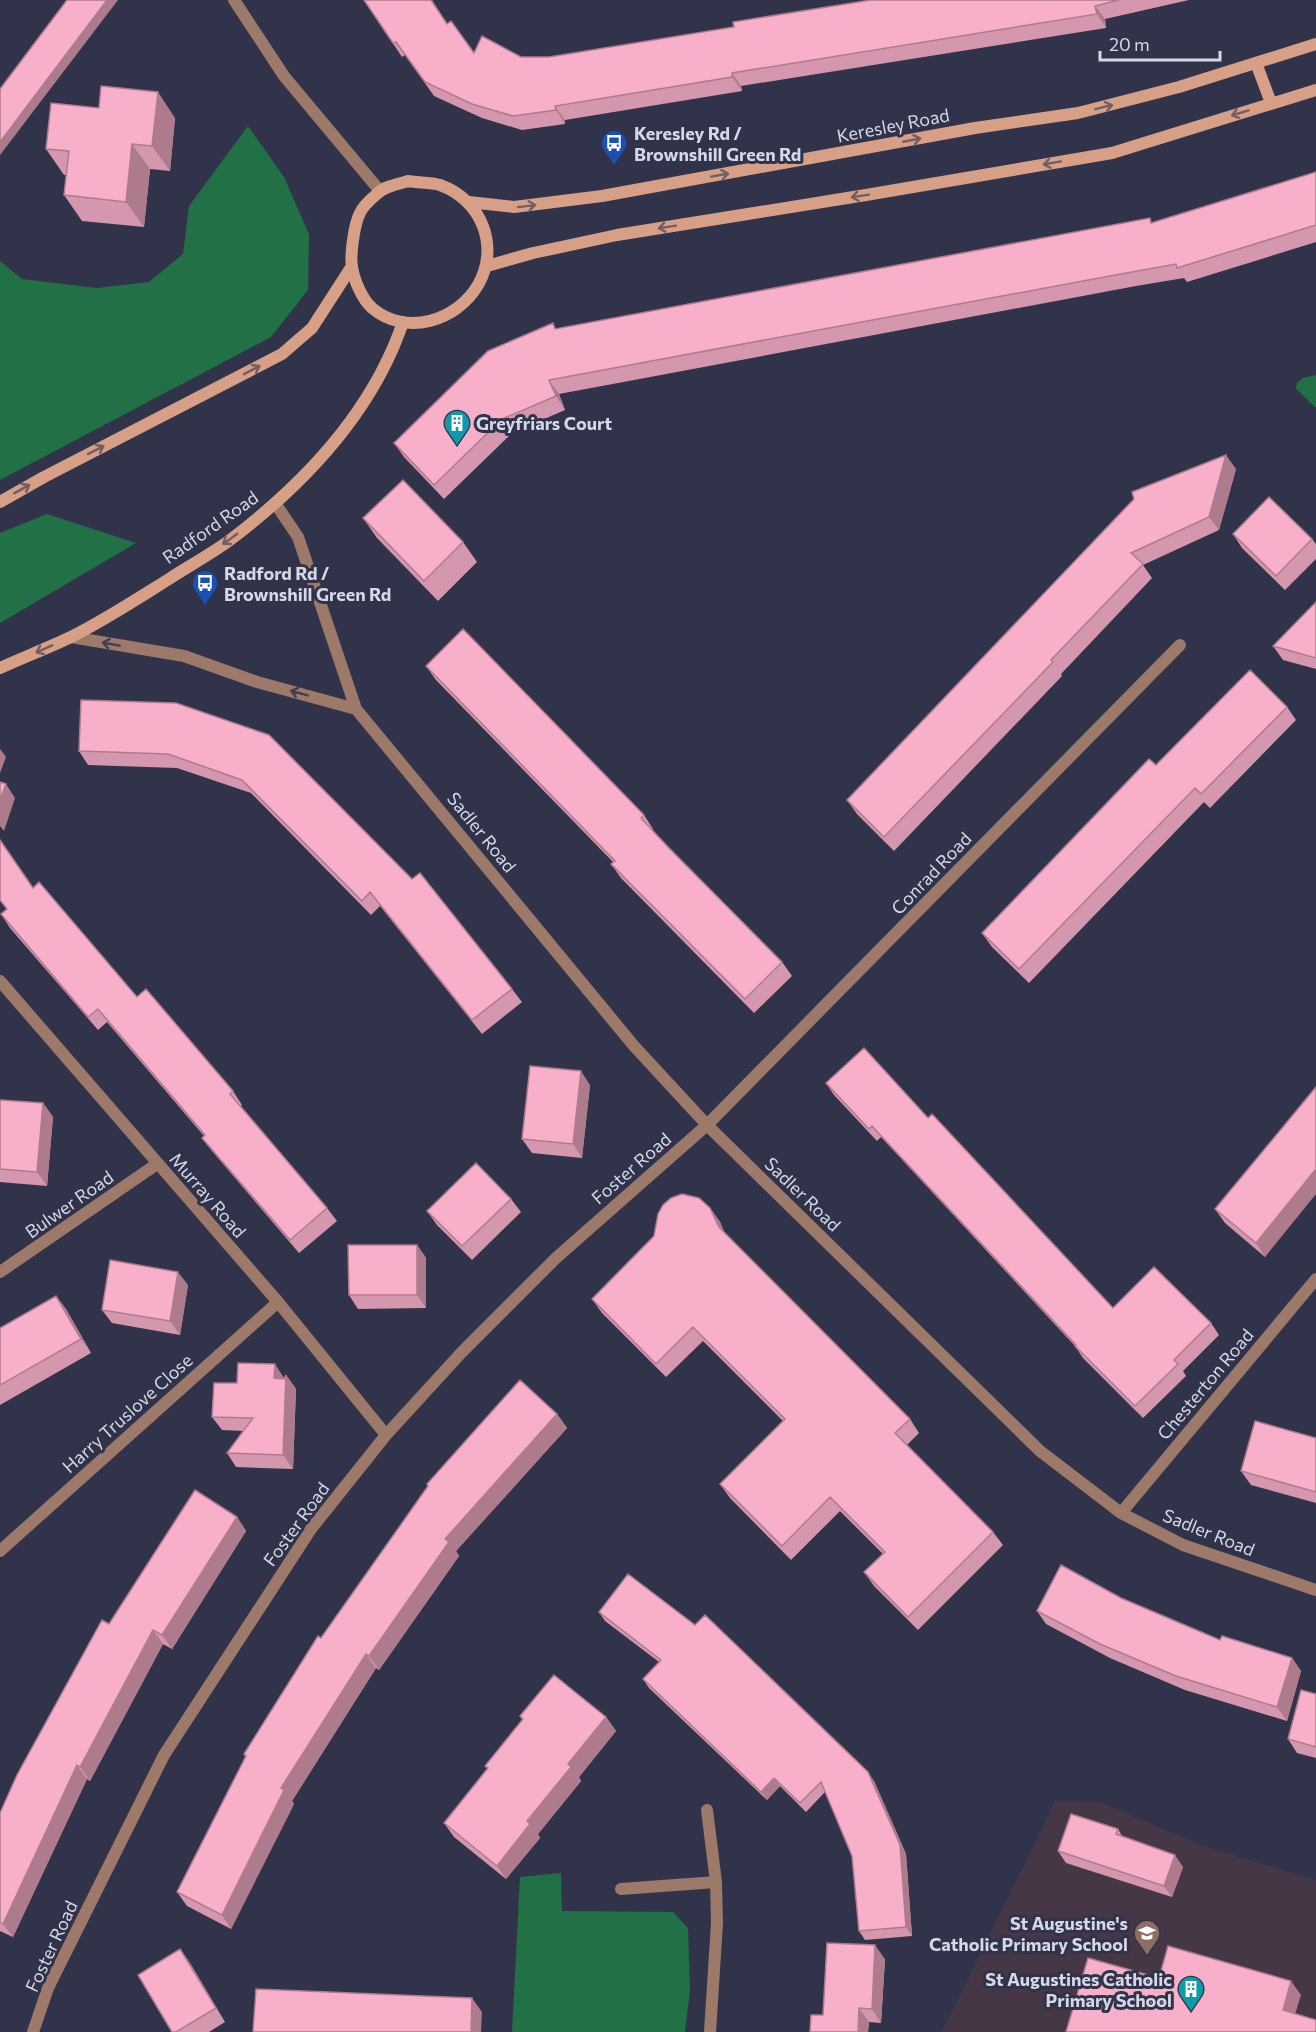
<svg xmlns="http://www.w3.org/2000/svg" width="1316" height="2032" font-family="Commissioner,sans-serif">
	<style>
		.education { fill: #453745 }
		.green { fill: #227046 }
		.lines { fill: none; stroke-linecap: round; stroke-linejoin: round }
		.minor { stroke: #9c7969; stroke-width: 12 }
		.tertiary { stroke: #9c7969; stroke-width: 12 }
		.secondary { stroke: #d79f86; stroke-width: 12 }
		.wall { fill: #d597ae }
		.shaded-wall { fill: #ae7b8d }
		.building { fill: #f8b0ca; stroke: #ae7b8d; stroke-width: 1.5 }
		.oneway { stroke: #735e62 }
		.oneway2 { stroke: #403e4f }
		.labels { text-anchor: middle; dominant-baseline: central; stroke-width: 6; stroke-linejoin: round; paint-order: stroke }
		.street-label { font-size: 18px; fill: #d6d8e7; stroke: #30334a }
		.poi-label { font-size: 18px; font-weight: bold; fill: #d6d8e7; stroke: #30334a; text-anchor: start }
	</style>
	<rect width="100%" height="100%" fill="#30334a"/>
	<path class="education" d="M1055,1801L1100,1802L1204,1846L1316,1880V2032H942Z"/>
	<path class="green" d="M248,126L284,177L309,234L308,290L271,337L0,480V261L22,279L97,288L149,282L183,254L189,206Z
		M1316,375V408L1296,389L1297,383L1303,378Z
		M47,514L136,543L0,623V533Z
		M561,1873L562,1911L673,1912L688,1928L690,1990L685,2032H512L520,1877Z"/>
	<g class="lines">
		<path class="minor" d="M275,503L298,537L356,709L634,1046L707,1125L1040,1451L1121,1513L1183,1545L1316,1590
			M71,637L184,656L257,682L356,709
			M0,981L278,1302L386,1435
			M0,1272L157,1164
			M1121,1513L1316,1279
			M0,1551L278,1302
			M707,1810L716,1882L717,1923L710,2032
			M621,1889L716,1882
			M33,2032L48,1988L164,1755L311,1529L386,1435L462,1352L556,1258L707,1125L1180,645"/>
		<path class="tertiary" d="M234,0L284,76L380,191"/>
		<path class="secondary" d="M1256,63L1271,103
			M408,181C418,183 430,182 440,185C482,200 500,247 478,285C457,321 406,337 372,308C362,299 354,280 352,267C350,256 354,224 360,213C363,206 372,198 378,193C385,186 399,184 408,181Z
			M469,202L514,207L602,196L975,128L1078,113L1179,87L1316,44
			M487,266L533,253L617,235L866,195L1112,153L1316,90
			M0,502L44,477L282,354L312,328L352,266
			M0,668C24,657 48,648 71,637C105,620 137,599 169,579C189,566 211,554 230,540C304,484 373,411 403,322"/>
	</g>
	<path class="wall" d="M364,0H432L447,24L474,53L521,57H549L734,27L871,0H1189L1105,19L1106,28L741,86L742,91L565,120V124L522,130L482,118L434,96L405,55L402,57Z
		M175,118L170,171L150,169L144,227L82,221L64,195L66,175H64L46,149Z
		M1316,172V242L1187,282L1184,278L1136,286L559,394L565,410L512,433L444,499L404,457L394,443L553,323L556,329L1153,223Z
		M1236,469L1219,530L1143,565L1152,578L1061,674L1062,676L894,851L857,814L847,800L1134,499Z
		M363,518L463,542L477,562L438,601L377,538Z
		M1233,534L1312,539L1316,544V559L1285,590L1242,548Z
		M1316,602V669L1283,660L1273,646Z
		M426,666L644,815L653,829L652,830L782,962L792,976L754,1013L621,878L611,864L613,862L436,680Z
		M176,703L512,989L522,1002L482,1034L380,906L371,915L251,793L177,768L88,765L79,751Z
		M1287,707L1296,720L1210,808L1204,802L1029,983L992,947L982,933L1156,765Z
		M33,887L137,997L233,1091L242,1105L241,1106L327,1208L337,1221L299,1253L212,1151L202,1138L204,1136L107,1022L98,1030L10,928L1,914Z
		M826,1083L928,1118L1113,1308L1211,1323L1219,1335L1183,1371L1186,1376L1143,1418L1083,1358L1075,1346L881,1137L877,1141L834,1095Z
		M590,1085L582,1158L532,1153L522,1139Z
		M1316,1087L1265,1257L1225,1223L1215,1209Z
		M0,1100L43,1103L53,1117L47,1186L0,1182Z
		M511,1199L521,1212L472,1260L437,1225L427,1211Z
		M710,1208L720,1222L725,1234L910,1419L919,1433L907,1445L993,1532L1003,1545L918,1630L874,1586L864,1572L883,1554L840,1511L791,1560L730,1498L720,1484L783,1421L703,1341L666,1377L602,1313L592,1299Z
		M417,1245L426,1258V1308L358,1309L349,1295Z
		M188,1285L180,1335L112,1323L102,1310Z
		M56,1296L66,1309L91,1353L0,1405V1328Z
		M286,1375L296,1389L293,1469L236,1467L227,1453L243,1431L222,1430L212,1417L237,1383L284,1378Z
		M557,1414L567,1428L456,1551L459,1556L379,1670L376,1668L292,1801L294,1804L231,1929L187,1906L177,1892L245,1757L244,1754L321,1638Z
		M1316,1438V1503L1251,1485L1241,1471Z
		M237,1517L246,1531L172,1649L163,1644L90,1781L87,1779L13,1937L0,1931V1813L109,1624Z
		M1121,1598L1220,1640L1292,1658L1301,1671L1287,1721L1185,1690L1110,1658L1046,1624L1037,1611Z
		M599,1612L874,1781L906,1854L912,1936L865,1940L859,1931L852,1856L825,1792L806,1812L780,1786L767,1800L649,1688L643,1679L659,1662L605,1621Z
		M1316,1694V1758L1297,1753L1288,1739Z
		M520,1716L606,1717L616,1731L579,1777L581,1781L538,1834L540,1838L506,1879L454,1837L444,1823L487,1769L485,1766L522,1720Z
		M1118,1829L1122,1836L1183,1867L1172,1897L1066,1863L1058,1851Z
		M180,1949L190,1963L225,2022L209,2032H172Z
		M885,1959L881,2023L869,2022L868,2032H810L823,2015Z"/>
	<path class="shaded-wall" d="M107,0H118L0,155V142Z
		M1095,6L1105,19L1106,28L1097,14Z
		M732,73L741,86L742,91L732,77Z
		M158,92L175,118L170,171L152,146Z
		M555,106L565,120V124L556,110Z
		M132,144L150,169L144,227L126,202Z
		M549,380L559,394L565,410L556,396Z
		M1226,455L1236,469L1219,530L1209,517Z
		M0,749L6,757L0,773Z
		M6,784L15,798L4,831L0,826V800Z
		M581,1071L590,1085L582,1158L573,1144Z
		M43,1103L53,1117L47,1186L37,1172Z
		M1316,1169V1194L1265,1257L1256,1243Z
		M710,1208L720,1222L728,1241L719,1227Z
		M417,1245L426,1258V1308L417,1295Z
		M178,1272L188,1285L180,1335L170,1321Z
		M56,1296L66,1309L91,1353L81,1339Z
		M275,1364L284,1378L283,1392L274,1378Z
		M286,1375L296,1389L293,1469L283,1455Z
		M557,1414L567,1428L456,1551L459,1556L379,1670L369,1656L445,1539Z
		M237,1517L246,1531L172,1649L162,1635Z
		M153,1630L163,1644L90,1781L80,1767Z
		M366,1654L376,1668L292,1801L294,1804L231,1929L222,1915L281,1788Z
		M1292,1658L1301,1671L1287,1721L1277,1707Z
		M606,1717L616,1731L579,1777L581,1781L538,1834L540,1838L506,1879L497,1866L568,1764Z
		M77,1765L87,1779L13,1937L3,1924Z
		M868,1772L874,1781L906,1854L912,1936L906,1927Z
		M774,1778L780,1786L767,1800L761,1792Z
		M1175,1855L1183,1867L1172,1897L1164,1886Z
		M875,1945L885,1959L881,2023L872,2009Z
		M180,1949L190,1963L225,2022L216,2008Z
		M1291,1981L1301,1995L1292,2024L1283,2010Z
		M472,1998L482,2012L481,2032H471Z
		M859,2008L869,2022L868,2032H858Z"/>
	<path class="building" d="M67,0H107L0,142V89Z
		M364,0H431L447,24L451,21L474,53L482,36L521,57H549L734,27L733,22L871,0H1119L1095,6L1097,14L732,73V77L555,106L556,110L513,116L472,104L425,82L396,42L393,43Z
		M101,86L158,92L152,146L132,144L126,202L64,195L69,151L46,149L51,103L99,108Z
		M1316,172V225L1177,268L1176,264L1126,273L549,380L556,396L502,419L434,485L394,443L488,351L553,323L555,329L1150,218L1151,223Z
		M1226,455L1209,517L1131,553L1143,564L1051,660L1053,662L884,837L847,800L1134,499L1132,492Z
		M403,480L463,542L424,581L363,518Z
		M1269,497L1312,539L1276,576L1233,534Z
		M1316,602V658L1273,646Z
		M463,629L644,815L641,818L668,847L782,962L745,999L611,864L615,861L426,666Z
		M1250,670L1287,707L1201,794L1195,788L1019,969L982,933L1149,759L1156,765Z
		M81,700L176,703L269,735L412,879L420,873L512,989L472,1020L370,892L362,901L242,780L168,754L79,751Z
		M0,782L6,784L0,800Z
		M0,840L33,888L39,882L137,997L146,989L233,1091L230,1094L327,1208L290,1240L202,1138L205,1135L98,1009L88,1017L1,914L7,909L0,900Z
		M864,1048L928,1118L932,1114L1113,1308L1154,1267L1211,1323L1174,1360L1178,1364L1135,1406L1075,1346L1076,1345L872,1126L869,1129L826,1083Z
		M530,1066L581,1071L573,1144L522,1139Z
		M1316,1087V1169L1256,1243L1215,1209Z
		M0,1100L43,1103L37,1172L0,1169Z
		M476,1163L511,1199L462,1246L427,1211Z
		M682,1194L699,1198L710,1208L719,1227L910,1419L895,1433L993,1532L908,1617L864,1572L885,1552L830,1497L782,1546L720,1484L785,1419L693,1327L656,1364L592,1299L654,1236L658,1214L663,1205L671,1198Z
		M348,1245H417V1295H349Z
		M110,1260L178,1272L170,1321L102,1310Z
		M56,1296L81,1339L0,1385V1328Z
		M238,1363L275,1364L274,1378L284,1379L286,1375L283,1455L227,1453L253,1418L212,1417L214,1383H237Z
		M520,1380L557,1414L445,1539L449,1542L369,1656L366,1654L281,1788L284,1790L222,1915L177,1892L246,1756L244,1754L318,1636L321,1638L428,1486L427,1484Z
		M1255,1421L1316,1438V1492L1241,1471Z
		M195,1490L237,1517L162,1635L153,1630L80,1767L77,1765L3,1924L0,1922V1813L17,1775L102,1620L109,1624Z
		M1061,1565L1121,1598L1220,1640L1222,1636L1292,1658L1277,1707L1176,1676L1100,1644L1037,1611Z
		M628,1574L695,1625L705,1615L868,1772L900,1845L906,1927L859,1931L852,1856L821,1782L800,1803L774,1778L761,1792L643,1679L661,1660L599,1612Z
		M554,1675L606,1717L568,1764L571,1767L527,1821L530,1824L497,1866L444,1823L488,1768L485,1766L523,1719L520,1716Z
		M1301,1690L1316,1694V1747L1288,1739Z
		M1071,1814L1118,1829L1116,1834L1175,1855L1164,1886L1058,1851Z
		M827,1943L875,1945L872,2009L859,2008L858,2032H810L811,2015H823Z
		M1168,1946L1291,1981L1283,2010L1316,2020V2032H1066L1088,1958L1159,1978Z
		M180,1949L216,2008L176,2032H172L138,1975Z
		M256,1989L472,1998L471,2032H253Z"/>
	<defs><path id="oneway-shaft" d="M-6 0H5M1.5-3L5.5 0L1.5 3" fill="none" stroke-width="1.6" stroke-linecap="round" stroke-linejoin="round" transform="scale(1.5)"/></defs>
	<g class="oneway">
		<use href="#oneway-shaft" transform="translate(1104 107) rotate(-14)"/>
		<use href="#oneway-shaft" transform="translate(1240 113) rotate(163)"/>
		<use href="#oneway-shaft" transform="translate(912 140) rotate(-11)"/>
		<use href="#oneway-shaft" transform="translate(1052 163) rotate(170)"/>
		<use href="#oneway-shaft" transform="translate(720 175) rotate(-10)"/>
		<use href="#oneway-shaft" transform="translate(860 196) rotate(171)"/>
		<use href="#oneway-shaft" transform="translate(527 206) rotate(-7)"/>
		<use href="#oneway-shaft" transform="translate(667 227) rotate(171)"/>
		<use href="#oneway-shaft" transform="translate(252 370) rotate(-27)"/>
		<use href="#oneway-shaft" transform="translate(96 450) rotate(-27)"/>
		<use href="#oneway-shaft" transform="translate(22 489) rotate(-29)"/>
		<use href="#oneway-shaft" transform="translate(230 539) rotate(144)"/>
		<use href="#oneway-shaft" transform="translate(44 649) rotate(156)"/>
	</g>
	<g class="oneway2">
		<use href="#oneway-shaft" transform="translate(111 644) rotate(-170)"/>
		<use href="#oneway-shaft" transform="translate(299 693) rotate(-165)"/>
	</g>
	<defs>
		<g id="bus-pin" transform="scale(1.35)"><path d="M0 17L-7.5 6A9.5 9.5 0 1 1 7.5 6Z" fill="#1a4fb4" stroke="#30334a"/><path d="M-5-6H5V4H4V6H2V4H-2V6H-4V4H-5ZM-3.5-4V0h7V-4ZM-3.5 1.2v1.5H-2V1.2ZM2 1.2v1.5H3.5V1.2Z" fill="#fff"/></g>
		<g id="building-pin" transform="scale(1.35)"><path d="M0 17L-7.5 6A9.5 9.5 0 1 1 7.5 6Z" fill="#0f9aa8" stroke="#30334a"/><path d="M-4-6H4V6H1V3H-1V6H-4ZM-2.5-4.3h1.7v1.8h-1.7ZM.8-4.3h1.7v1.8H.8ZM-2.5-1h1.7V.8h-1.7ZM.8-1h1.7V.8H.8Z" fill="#fff"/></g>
		<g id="school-pin" transform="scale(1.35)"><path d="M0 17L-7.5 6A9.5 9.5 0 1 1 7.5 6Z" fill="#8d6e63" stroke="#30334a"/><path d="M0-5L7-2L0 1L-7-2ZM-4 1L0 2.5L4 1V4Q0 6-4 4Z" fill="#fff"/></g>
	</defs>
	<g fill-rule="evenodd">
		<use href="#bus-pin" x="614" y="143"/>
		<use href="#building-pin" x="457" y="423"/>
		<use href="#bus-pin" x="205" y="583"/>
		<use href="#school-pin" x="1147" y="1933"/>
		<use href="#building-pin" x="1191" y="1989"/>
	</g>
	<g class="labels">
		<g class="street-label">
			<text transform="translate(893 125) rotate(-11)">Keresley Road</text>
			<text transform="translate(210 527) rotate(-35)">Radford Road</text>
			<text transform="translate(482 832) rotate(51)">Sadler Road</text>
			<text transform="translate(931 873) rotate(-46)">Conrad Road</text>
			<text transform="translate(631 1168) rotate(-41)">Foster Road</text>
			<text transform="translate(803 1194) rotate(44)">Sadler Road</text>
			<text transform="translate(208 1195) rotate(49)">Murray Road</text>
			<text transform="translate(69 1204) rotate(-35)">Bulwer Road</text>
			<text transform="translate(1205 1384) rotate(-50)">Chesterton Road</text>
			<text transform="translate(127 1413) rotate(-42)">Harry Truslove Close</text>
			<text transform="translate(296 1524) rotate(-54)">Foster Road</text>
			<text transform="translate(1209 1532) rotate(22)">Sadler Road</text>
			<text transform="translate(51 1946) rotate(-65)">Foster Road</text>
		</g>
		<g class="poi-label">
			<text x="634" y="133">Keresley Rd /<tspan x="634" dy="21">Brownshill Green Rd</tspan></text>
			<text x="476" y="423">Greyfriars Court</text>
			<text x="224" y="573">Radford Rd /<tspan x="224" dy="21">Brownshill Green Rd</tspan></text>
			<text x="1128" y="1923" text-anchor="end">St Augustine's<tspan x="1128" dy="21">Catholic Primary School</tspan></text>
			<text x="1172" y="1979" text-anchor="end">St Augustines Catholic<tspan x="1172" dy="21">Primary School</tspan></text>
		</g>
	</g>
	<path d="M1100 51v9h120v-9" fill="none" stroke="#d6d8e7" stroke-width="3"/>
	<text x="1109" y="51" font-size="18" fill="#d6d8e7" stroke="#30334a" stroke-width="4.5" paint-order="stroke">20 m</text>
</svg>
